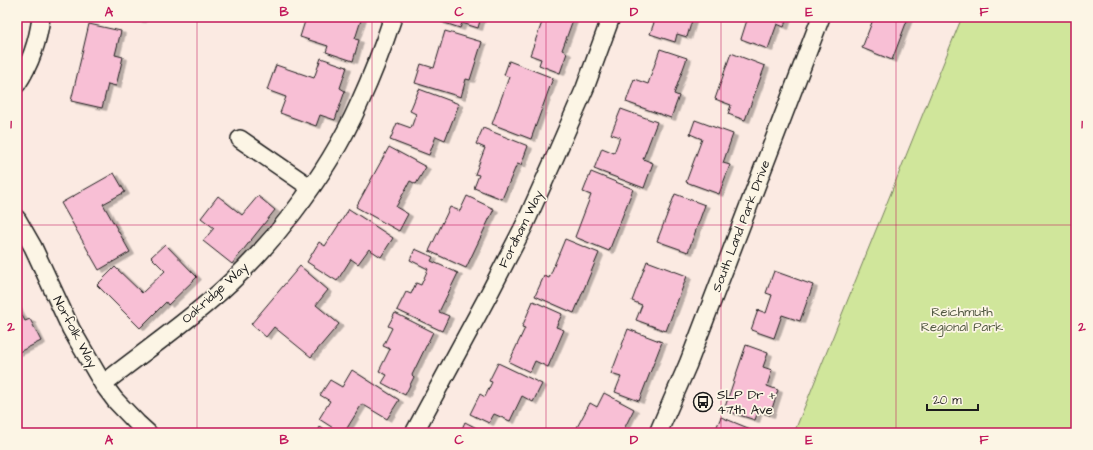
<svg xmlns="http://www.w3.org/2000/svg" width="1093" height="450" font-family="'Architects Daughter',sans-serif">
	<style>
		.green { fill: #d0e69b; stroke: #76815c }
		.building { fill: #f8bfd5; stroke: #1c1c1c; filter: url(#shadow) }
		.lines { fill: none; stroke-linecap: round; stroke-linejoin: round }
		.minor-casing { stroke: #1c1c1c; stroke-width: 20 }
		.minor { stroke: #fcf5e5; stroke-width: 17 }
		.grid { fill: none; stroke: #c2185b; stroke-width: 1; stroke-opacity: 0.55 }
		.labels { text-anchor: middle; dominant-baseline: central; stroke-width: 3.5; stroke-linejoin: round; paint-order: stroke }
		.street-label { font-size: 13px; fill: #1c1c1c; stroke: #fcf5e5 }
		.park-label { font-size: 13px; fill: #525942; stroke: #fcf5e5 }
		.poi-label { font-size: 13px; fill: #1c1c1c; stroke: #fcf5e5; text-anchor: start }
		.neatline { fill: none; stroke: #c2185b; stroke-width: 1.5 }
		.grid-label { font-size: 13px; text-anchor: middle; font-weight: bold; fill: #c2185b }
	</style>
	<defs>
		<filter id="shadow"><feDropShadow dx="4.5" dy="2.5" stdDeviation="0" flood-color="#0004"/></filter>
	</defs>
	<rect width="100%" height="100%" fill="#fbeae2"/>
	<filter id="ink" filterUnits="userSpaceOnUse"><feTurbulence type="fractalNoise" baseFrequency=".025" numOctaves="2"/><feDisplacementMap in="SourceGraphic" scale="8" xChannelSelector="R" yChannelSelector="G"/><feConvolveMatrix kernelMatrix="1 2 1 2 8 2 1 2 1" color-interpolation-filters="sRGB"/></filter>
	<g filter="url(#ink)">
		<path class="green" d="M962,17H1076V433H794Z"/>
		<path class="building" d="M103,17H142V20Z
			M315,17H362L355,39L359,40L353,61L326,52L328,46L300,37L306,18L313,20Z
			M440,17H481L478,28L462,23L460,28L439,21Z
			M544,17H574L562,50L567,53L560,73L539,65L541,59L530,55Z
			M656,17H693L687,37L677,34L675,42L650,34Z
			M748,17H787L784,27L777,24L768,49L741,39Z
			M874,17L908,18L892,60L862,48Z
			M89,24L121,31L115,55L123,57L116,86L108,84L102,108L71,101Z
			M445,31L482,42L470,80L466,79L461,97L415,83L421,64L434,68Z
			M660,49L687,58L674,94L679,96L671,118L626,102L634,79L648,84Z
			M731,53L765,66L745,120L728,114L731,105L715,99Z
			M321,58L347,67L340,88L345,91L335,120L320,115L316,126L280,113L286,97L267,90L276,65L314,78Z
			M509,61L553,78L531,139L492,124L509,77L504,75Z
			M419,89L459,104L445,140L436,136L429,155L390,140L397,123L411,128L416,114L410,111Z
			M621,109L657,122L643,159L653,163L644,188L594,169L602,148L614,153L620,137L611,134Z
			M695,120L733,134L723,163L730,165L719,194L686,182L702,139L690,134Z
			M483,128L528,146L521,165L517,164L502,199L474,188L479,175L475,174L485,148L476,144Z
			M389,147L426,167L416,184L410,181L396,207L408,214L399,231L356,207Z
			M591,172L633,189L609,251L575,237L591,195L583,192Z
			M114,173L125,192L103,204L130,252L99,270L61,203Z
			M675,194L705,205L688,252L657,241Z
			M218,196L242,215L258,196L275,210L232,264L203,241L214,228L201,218Z
			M467,196L494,209L466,268L429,251L450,207L460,211Z
			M349,209L393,238L381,257L369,249L358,264L351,259L337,281L307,262L319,242L325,246Z
			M565,239L599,253L574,313L535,296L544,276L549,278Z
			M165,244L197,277L168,305L166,302L140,328L97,285L115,267L142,293L165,271L151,257Z
			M415,249L433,257L431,261L458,273L439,312L449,316L442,331L397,310L406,292L411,294L416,283L421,285L428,269L410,260Z
			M647,261L687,276L666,331L636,320L642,305L632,301Z
			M300,266L328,290L316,305L339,324L311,357L274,327L266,337L251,324Z
			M774,271L813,285L800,321L782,315L774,338L751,330L758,310L766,313L772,295L766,293Z
			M533,301L562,314L556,327L564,330L548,367L535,361L530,372L509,362L525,328L522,327Z
			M17,306L25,321L30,319L41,341L17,353Z
			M395,313L433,332L412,375L414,377L405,395L382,383L387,375L379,371L390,349L383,346L392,328L388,326Z
			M628,329L662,342L639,401L615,392L621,377L611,374Z
			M746,345L768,353L763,367L772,370L767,386L778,390L770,415L758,411L755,420L724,410Z
			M498,363L542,384L533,402L522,396L510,421L494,414L489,423L470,414L480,394L485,397L492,382L489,381Z
			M352,370L399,400L387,419L362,404L344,433H341L319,419L330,401L320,395L330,380L342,387Z
			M604,393L634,409L622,433H574L590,403L597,407Z
			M721,417L748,428L746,433H714Z
			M465,422L486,433H460Z
			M320,427L329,433H317Z"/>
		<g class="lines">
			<g class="minor-casing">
				<path id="minor" d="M17,84C31,63 38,42 41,17
					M240,139L311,188
					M17,219L33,247L71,329L103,384L115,400L137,423L148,433
					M103,384C137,357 173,332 206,304C267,254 327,176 359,104C372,76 383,47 393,17
					M414,433L490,292L524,226L555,157L585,88L611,17
					M658,433L688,364L821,17"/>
			</g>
			<use href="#minor" class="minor"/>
		</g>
	</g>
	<path class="grid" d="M197,17V433M372,17V433M546,17V433M721,17V433M896,17V433M17,225H1076"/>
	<defs>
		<g id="bus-ring" transform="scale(1)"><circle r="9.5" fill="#fcf5e5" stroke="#1c1c1c" stroke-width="1.5"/><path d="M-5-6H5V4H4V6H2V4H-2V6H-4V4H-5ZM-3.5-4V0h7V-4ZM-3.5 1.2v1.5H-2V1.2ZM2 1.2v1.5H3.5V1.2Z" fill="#1c1c1c"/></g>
	</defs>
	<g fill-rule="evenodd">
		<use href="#bus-ring" x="703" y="402"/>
	</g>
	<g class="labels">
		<g class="street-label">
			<text transform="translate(741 226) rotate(-69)">South Land Park Drive</text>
			<text transform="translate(521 229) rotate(-64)">Fordham Way</text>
			<text transform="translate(215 293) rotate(-42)">Oakridge Way</text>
			<text transform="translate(75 332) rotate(62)">Norfolk Way</text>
		</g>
		<g class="park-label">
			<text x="962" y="312">Reichmuth<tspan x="962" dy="15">Regional Park</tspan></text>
		</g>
		<g class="poi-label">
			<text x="717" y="395">SLP Dr +<tspan x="717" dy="15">47th Ave</tspan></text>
		</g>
	</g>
	<rect width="1093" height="450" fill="none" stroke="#fcf5e5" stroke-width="44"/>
	<path d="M927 404v6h51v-6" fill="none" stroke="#1c1c1c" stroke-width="2"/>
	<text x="933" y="404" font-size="12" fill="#1c1c1c" stroke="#fcf5e5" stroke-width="3" paint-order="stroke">20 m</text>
	<rect x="22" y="22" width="1049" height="406" class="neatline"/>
	<g class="grid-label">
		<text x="109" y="16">A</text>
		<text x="284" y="16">B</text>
		<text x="459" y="16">C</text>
		<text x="634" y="16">D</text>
		<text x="809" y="16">E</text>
		<text x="984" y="16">F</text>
		<text x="11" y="128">1</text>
		<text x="1082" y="128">1</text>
		<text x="11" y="331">2</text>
		<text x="1082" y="331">2</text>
		<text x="109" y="444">A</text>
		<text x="284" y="444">B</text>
		<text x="459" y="444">C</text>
		<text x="634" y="444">D</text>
		<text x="809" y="444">E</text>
		<text x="984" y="444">F</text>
	</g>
</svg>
